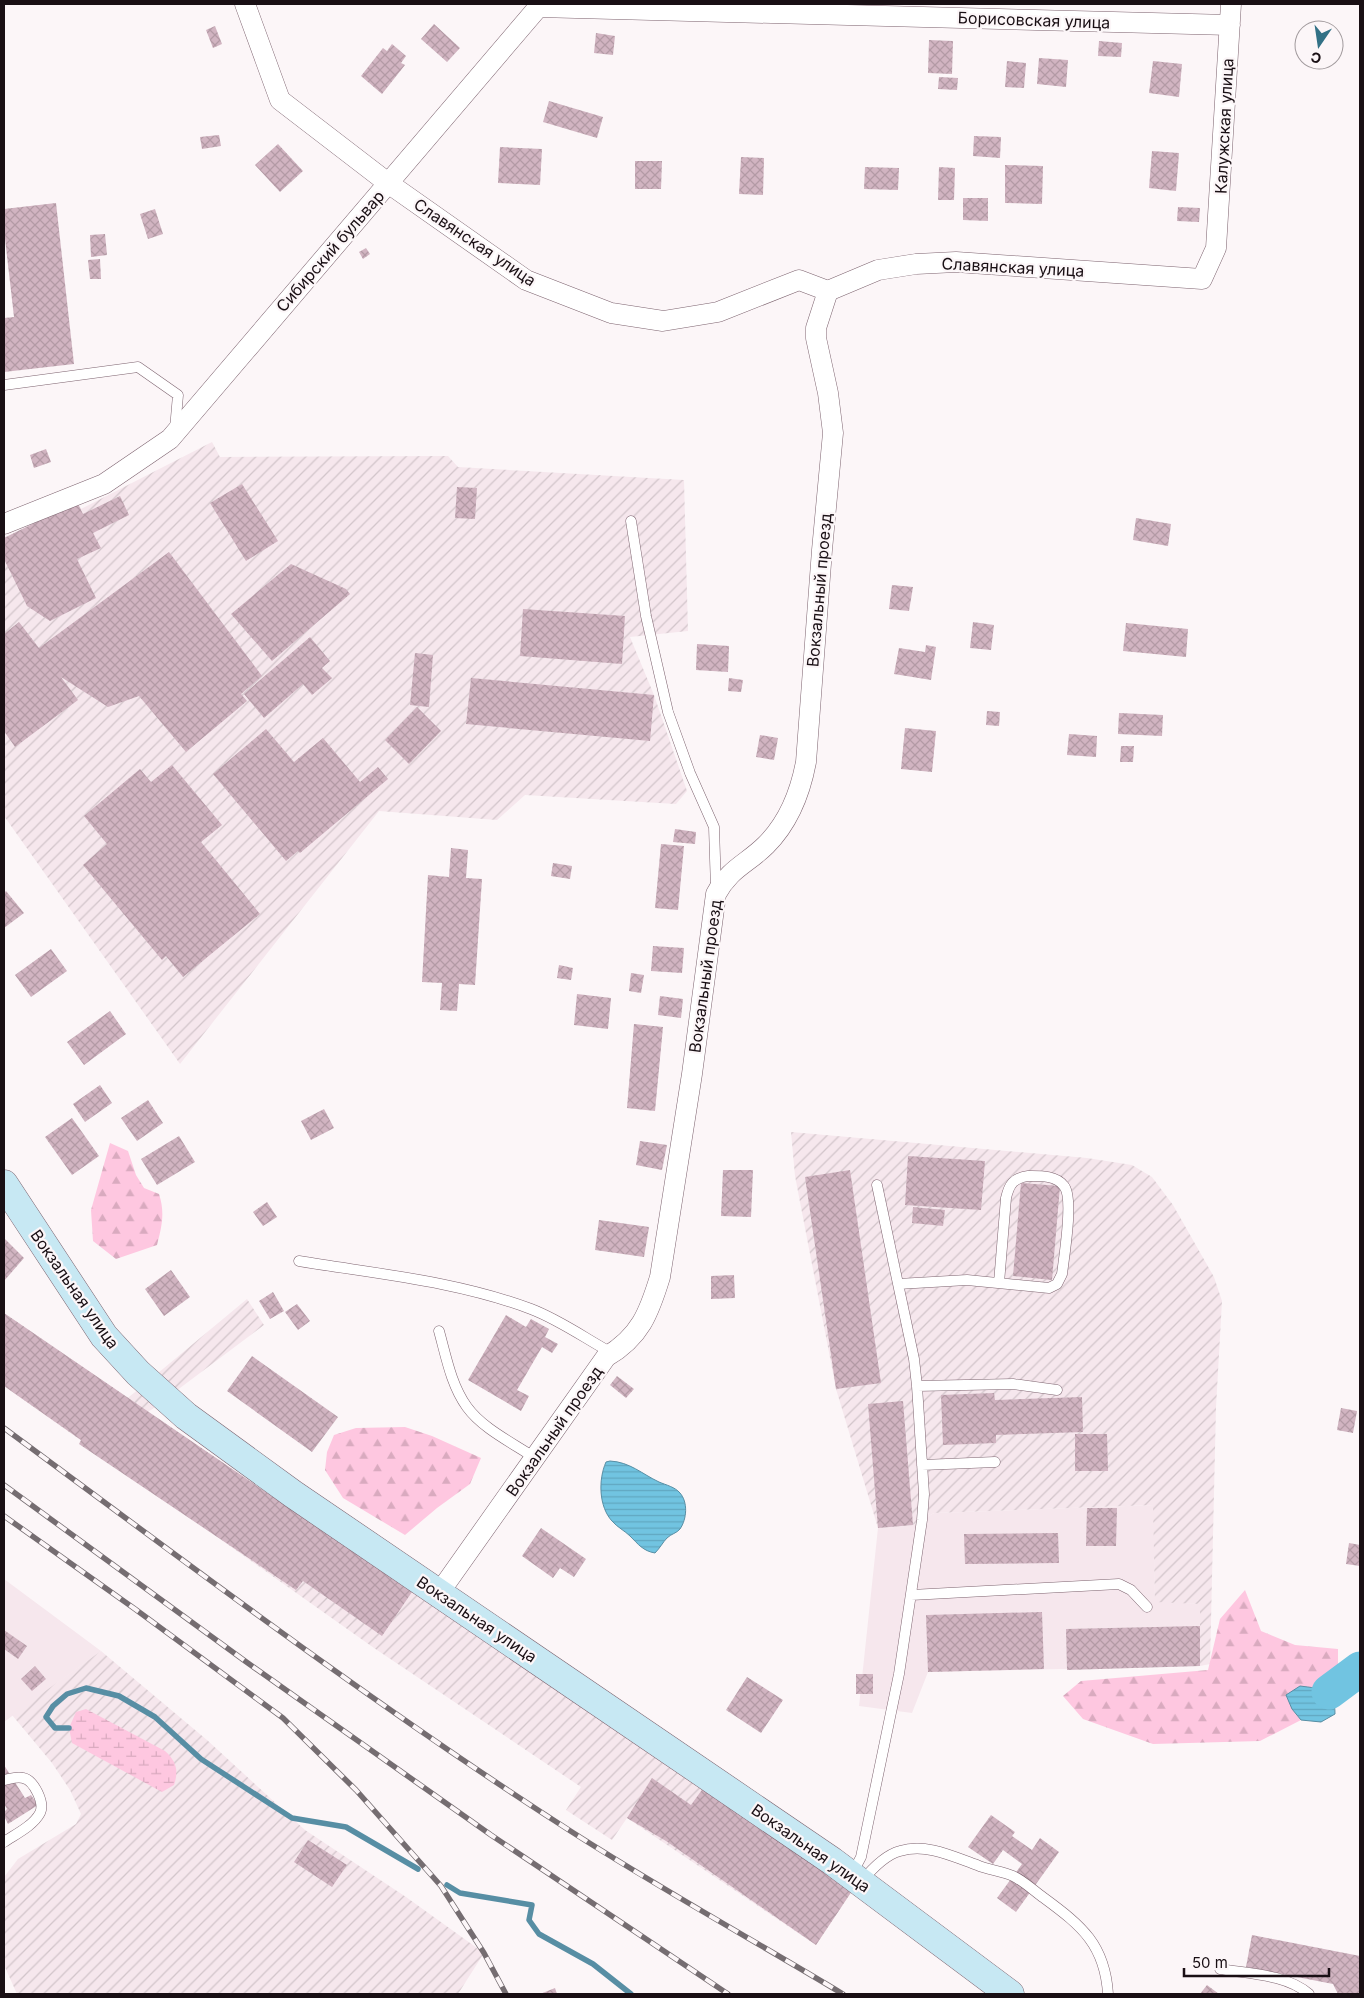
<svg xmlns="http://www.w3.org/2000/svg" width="1364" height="1998" font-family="Inter,sans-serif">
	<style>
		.built { fill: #f6e7ed }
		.industrial { fill: url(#industrial-furrows) }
		.forest { fill: url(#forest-firs) }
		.wetland { fill: url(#wetland-marsh) }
		.water { fill: url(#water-rules); stroke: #578ea4 }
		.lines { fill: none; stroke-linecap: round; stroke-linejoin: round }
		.stream { stroke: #578ea4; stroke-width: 5.5 }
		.river { stroke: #71c4e1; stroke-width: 35 }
		.building { fill: url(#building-cross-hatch) }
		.service-casing { stroke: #7d636f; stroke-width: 11 }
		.minor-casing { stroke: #7d636f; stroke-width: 21 }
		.secondary-casing { stroke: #7d636f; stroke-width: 29 }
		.path { stroke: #9e979a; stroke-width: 3; stroke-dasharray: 4 2.5; stroke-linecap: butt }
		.service { stroke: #fff; stroke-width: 10 }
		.minor { stroke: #fff; stroke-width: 20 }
		.secondary { stroke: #c7e8f3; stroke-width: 28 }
		.rail-casing { stroke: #756d71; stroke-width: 5.5 }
		.rail { stroke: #fcf6f8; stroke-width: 4; stroke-dasharray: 11; stroke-linecap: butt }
		.labels { text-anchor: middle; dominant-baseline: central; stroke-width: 4.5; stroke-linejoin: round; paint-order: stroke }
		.street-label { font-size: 16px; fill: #190f14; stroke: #fcf6f8 }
	</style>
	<defs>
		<pattern id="industrial-furrows" width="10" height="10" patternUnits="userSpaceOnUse" patternTransform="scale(1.25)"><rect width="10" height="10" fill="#f6e7ed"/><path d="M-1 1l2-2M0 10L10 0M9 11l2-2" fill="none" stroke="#d2c5ca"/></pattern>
		<pattern id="forest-firs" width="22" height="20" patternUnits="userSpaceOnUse" patternTransform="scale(1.25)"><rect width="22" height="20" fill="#fec7e0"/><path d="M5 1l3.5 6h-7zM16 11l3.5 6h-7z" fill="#d9aabf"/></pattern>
		<pattern id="wetland-marsh" width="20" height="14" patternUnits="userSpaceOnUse" patternTransform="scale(1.25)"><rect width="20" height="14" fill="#fec7e0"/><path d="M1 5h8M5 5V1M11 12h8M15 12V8" fill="none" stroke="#d9aabf"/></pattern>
		<pattern id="water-rules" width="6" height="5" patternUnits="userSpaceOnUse" patternTransform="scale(1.25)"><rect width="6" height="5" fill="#71c4e1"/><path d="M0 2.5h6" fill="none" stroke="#61a7c0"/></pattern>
		<pattern id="building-cross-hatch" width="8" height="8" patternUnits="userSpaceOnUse" patternTransform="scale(1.25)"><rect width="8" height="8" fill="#d1b4c1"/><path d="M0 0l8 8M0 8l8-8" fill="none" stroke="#b39aa5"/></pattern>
	</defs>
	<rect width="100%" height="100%" fill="#fcf6f8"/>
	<path class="built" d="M1154,1505L1155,1601L1200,1604V1666L928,1672L912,1713L859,1706L878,1528L913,1525L934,1513Z
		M4,1579L101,1651L4,1722Z"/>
	<path class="industrial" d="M212,442L220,457L448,456L458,467L684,480L688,631L630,637L654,695L687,791L676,804L525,795L497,820L379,811L180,1064L4,816V538L77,502L81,509Z
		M791,1132L1087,1158L1132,1165L1152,1177L1173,1205L1214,1277L1222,1301L1216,1407L1210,1664L1200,1666V1604L1155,1602L1153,1505L934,1513L913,1525L878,1528L836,1389L795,1176Z
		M247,1299L264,1325L148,1412L412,1592L854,1888L816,1945L627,1818L612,1840L566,1810L581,1787L374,1648L4,1386V1313L128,1398Z
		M101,1651L207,1740L305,1830L406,1897L484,1953L458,1994H17L4,1965V1877L18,1859L76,1824L81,1814L70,1790L52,1763L12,1715Z"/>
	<path class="forest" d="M110,1143L128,1151L136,1175L144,1188L159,1194C165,1212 162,1226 157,1245L116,1259L93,1241L91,1210Z
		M405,1427L432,1436L481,1458L470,1484L437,1508L405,1535L343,1498L325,1470L327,1452L334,1435L356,1428Z
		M1245,1590L1261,1631L1295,1645L1338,1649V1668L1320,1689L1300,1686L1292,1709L1301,1720L1260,1741L1153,1744L1083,1719L1063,1696L1081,1681L1208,1670L1220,1619Z"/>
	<path class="wetland" d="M86,1709L165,1751C176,1761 179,1770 174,1785L162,1792L72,1743L69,1728L76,1712Z"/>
	<path class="water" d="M610,1461C630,1462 642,1474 659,1482C666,1485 675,1487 680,1493C688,1502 687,1519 680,1529C677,1533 671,1534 667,1538C663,1542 660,1548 655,1553C643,1551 638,1544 630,1536C625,1531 617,1527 612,1521C599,1507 598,1480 606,1462Z
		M1300,1686C1322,1689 1335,1688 1335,1714L1321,1722L1301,1720L1292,1709L1286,1695Z"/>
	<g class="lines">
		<path class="stream" d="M69,1728H55L46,1717L53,1706L67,1694L86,1688L119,1696L155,1717L201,1759L292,1818L346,1827L418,1869
			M447,1885L460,1893L532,1905L529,1920L539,1934L593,1964L631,1994"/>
		<path class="river" d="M1329,1692L1360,1669"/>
	</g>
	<path class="building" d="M434,24L460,48L447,62L421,39Z
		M215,26L222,44L213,48L206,30Z
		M596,33L615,36L613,55L594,53Z
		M929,40L953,41L952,74L928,73Z
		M1099,41L1122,43L1121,57L1098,56Z
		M392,44L406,56L401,63L405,65L382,94L361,76L383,48L387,51Z
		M1039,58L1068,60L1066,87L1037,84Z
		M1007,61L1026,63L1024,88L1005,87Z
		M1153,61L1182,64L1179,97L1149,93Z
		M939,77L958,78L957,90L938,89Z
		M549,101L603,117L597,138L543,122Z
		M219,135L221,146L202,149L200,137Z
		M974,136L1001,137L1000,158L973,156Z
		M278,144L303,171L280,192L255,165Z
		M500,147L542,149L540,185L498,183Z
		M1152,151L1179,153L1176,191L1149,188Z
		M741,157L764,158L763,195L739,194Z
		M635,161H662L661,189H635Z
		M1005,165L1043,166L1042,204L1005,203Z
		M865,167L899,168L898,190L864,189Z
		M939,167L955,168L954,200H938Z
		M963,198H988V221L963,220Z
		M56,203L74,364L4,372V318L14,317L4,230V209Z
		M1178,207L1200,208L1199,222L1177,221Z
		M155,209L163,234L148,239L140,214Z
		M105,234L107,255L91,257L90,235Z
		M366,248L370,254L363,259L359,252Z
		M100,259L101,279H90L88,260Z
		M46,449L51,462L34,468L30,455Z
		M242,484L278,541L246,561L210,503Z
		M457,487L477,488L475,519L455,518Z
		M120,496L129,515L93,533L101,548L77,559L96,598L50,621L27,606L4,559V538L77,502L83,514Z
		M1136,518L1171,524L1168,546L1133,540Z
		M169,552L262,676L241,694L247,701L186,752L139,696L108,707L61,677L78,700L15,747L4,731V634L19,622L39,648Z
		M291,564L346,589L350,594L272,661L231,614Z
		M892,585L913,587L909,611L889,609Z
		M523,609L625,616L622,664L520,656Z
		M973,622L994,625L991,650L970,648Z
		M1126,623L1188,629L1186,657L1123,651Z
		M310,637L330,661L322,668L332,678L312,695L303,684L264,718L244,694Z
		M697,644L729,646L728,672L696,670Z
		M926,645L936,647L931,680L894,674L899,648L925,652Z
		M415,653L433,655L429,707L410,705Z
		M471,678L654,695L650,741L466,724Z
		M729,678L743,680L741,692L728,691Z
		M417,707L441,731L409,764L385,740Z
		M987,711L1000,712L999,726L986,725Z
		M1119,713L1163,715L1162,736L1118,734Z
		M905,728L936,731L932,772L901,769Z
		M266,729L294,762L323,738L360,782L378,767L388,779L300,853L298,851L286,861L213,774Z
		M1069,734L1097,736L1096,757L1067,755Z
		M760,735L778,738L774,760L756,757Z
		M1121,746H1134L1133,762H1120Z
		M172,765L222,825L201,842L260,914L183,977L166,956L162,960L83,865L107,844L84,816L140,769L151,782Z
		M675,829L696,832L695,844L673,842Z
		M661,844L684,846L678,910L655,908Z
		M451,848L468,850L466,878L482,879L475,985L459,984L457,1011L440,1010L442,983L422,982L428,875L449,877Z
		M553,863L572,866L570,879L551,876Z
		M6,891L24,913L4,928V893Z
		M653,946L684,948L682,973L651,971Z
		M51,949L67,971L31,997L15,975Z
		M559,965L573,968L571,980L557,978Z
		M631,973L644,975L641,993L629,991Z
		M577,994L611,998L608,1029L574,1025Z
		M660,996L683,999L681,1018L658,1015Z
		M110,1011L126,1034L84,1065L67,1042Z
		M634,1024L663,1027L655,1111L627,1108Z
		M100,1085L112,1103L85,1122L73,1104Z
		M148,1100L163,1123L137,1141L121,1118Z
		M324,1109L334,1128L311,1140L301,1121Z
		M72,1118L99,1156L72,1175L45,1137Z
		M179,1136L195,1162L157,1185L141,1159Z
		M640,1141L667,1145L662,1170L636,1165Z
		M908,1156L985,1161L981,1210L905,1205Z
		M723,1170H753L751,1217L721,1216Z
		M850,1170L881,1383L836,1389L805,1177Z
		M1021,1183L1060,1186L1052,1280L1013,1276Z
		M267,1202L277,1217L263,1226L253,1212Z
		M913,1207L945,1210L943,1226L912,1223Z
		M599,1220L649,1227L644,1257L595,1250Z
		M4,1238L24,1258L4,1281Z
		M171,1270L190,1297L164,1316L145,1289Z
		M734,1275L735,1298L711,1299V1276Z
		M273,1292L284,1311L270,1319L259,1301Z
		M297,1304L310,1321L298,1330L285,1312Z
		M4,1313L412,1592L382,1636L303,1581L296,1590L79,1444L81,1440L4,1386Z
		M506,1315L526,1327L531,1319L549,1329L545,1337L558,1344L552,1353L542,1347L517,1390L529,1396L521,1411L468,1380Z
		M252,1356L338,1417L312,1452L227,1391Z
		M617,1376L634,1389L626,1398L610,1385Z
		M994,1393L995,1400L1082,1397L1083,1432L996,1435V1443L943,1445L941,1395Z
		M903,1401L913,1525L878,1528L868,1404Z
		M1341,1408L1357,1411L1353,1433L1337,1430Z
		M1075,1434H1107L1108,1471H1075Z
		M1087,1508H1117L1116,1546H1086Z
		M541,1528L586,1559L574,1577L560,1568L553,1578L522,1556Z
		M1058,1533L1059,1563L965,1564L964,1534Z
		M1349,1543L1360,1545V1566L1346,1564Z
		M1042,1612L1044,1669L928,1672L926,1615Z
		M1200,1626V1666L1067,1670L1066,1629Z
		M4,1630L27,1646L18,1659L4,1649Z
		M35,1666L46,1679L32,1691L21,1679Z
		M856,1674H873V1694H856Z
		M747,1677L783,1700L761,1733L726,1710Z
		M4,1765L25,1798L31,1795L38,1805L8,1824L4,1816V1812L7,1809L4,1804Z
		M652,1778L691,1805L704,1787L854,1888L816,1945L666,1841L627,1818Z
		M991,1815L1015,1832L1012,1836L1032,1850L1040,1838L1059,1852L1016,1912L997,1898L1022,1864L1003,1850L993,1864L968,1847Z
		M308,1840L347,1865L332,1887L294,1862Z
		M1252,1935L1360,1956V1994H1338L1333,1984L1246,1967Z
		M1207,1985L1219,1994H1200Z
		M555,1988L557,1994H540Z"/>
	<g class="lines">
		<g class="service-casing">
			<path id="service" d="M4,385L138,367L178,395L175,429
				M631,521L646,616L668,712L690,773L714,827L716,889
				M299,1261C377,1274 457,1281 531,1309C560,1320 586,1339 612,1353
				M898,1284L967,1280L1049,1288L1057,1284L1062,1274C1064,1257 1074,1198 1064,1186C1056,1175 1039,1176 1028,1176C1013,1178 1009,1185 1006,1198L999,1283
				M439,1331C446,1356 451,1385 467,1407C483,1429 513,1443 535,1458
				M917,1386L1013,1384L1057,1390
				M922,1465L995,1462
				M911,1595L1119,1584L1131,1590L1147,1607
				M4,1780C10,1779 17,1776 23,1778C34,1780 45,1803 40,1813C33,1826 16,1834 4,1842
				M852,1874L861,1857L899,1674L922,1520L924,1494L917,1386L914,1359L877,1185
				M862,1881C871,1870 885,1855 900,1851C926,1843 952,1856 977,1865C988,1870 1002,1871 1013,1876C1024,1881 1034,1891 1044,1898C1082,1926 1105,1945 1108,1994
				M1220,1969C1249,1974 1286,1974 1309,1994"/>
		</g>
		<g class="minor-casing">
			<path id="minor" d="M245,4L280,100L388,183L526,280L611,313L663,321L718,312L799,280L828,291L878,270L916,264L956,262L1202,279L1216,248L1231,4
				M538,7L1230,25
				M4,524L104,484L170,439L541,4
				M439,1593L606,1357C640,1337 649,1313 660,1277L692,1074L716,894C730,868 747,864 766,845C789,822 800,794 806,762L822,550L833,433L828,393L816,338V328L828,291"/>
		</g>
		<g class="secondary-casing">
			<path id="secondary" d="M4,1184L104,1336L138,1373L186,1416L293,1494L832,1861L1010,1994"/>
		</g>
		<path class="path" d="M4,1993V1994"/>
		<use href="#service" class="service"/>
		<use href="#minor" class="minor"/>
		<use href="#secondary" class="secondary"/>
		<g class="rail-casing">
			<path id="rail" d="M4,1428C191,1566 377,1707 572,1832C661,1889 753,1940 843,1994
				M4,1485L245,1661L491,1835L728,1994
				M4,1516L135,1609L283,1718L356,1790L441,1886L484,1953L506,1994"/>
		</g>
		<use href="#rail" class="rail"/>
	</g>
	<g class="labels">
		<g class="street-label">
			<text transform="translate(1034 20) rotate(2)">Борисовская улица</text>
			<text transform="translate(1224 126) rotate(-87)">Калужская улица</text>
			<text transform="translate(475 242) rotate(34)">Славянская улица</text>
			<text transform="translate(330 251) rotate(-49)">Сибирский бульвар</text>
			<text transform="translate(1013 267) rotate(3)">Славянская улица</text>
			<text transform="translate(819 590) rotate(-85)">Вокзальный проезд</text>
			<text transform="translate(705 976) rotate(-82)">Вокзальный проезд</text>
			<text transform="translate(75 1289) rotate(55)">Вокзальная улица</text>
			<text transform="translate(554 1431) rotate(-55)">Вокзальный проезд</text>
			<text transform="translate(477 1619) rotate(34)">Вокзальная улица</text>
			<text transform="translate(811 1848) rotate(35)">Вокзальная улица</text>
		</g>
	</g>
	<rect width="1364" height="1998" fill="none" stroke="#190f14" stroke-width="10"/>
	<g transform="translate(1319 45) rotate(193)"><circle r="24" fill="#fcf6f8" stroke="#a19a9d"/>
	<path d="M0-4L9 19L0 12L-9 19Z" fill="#327186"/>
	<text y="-8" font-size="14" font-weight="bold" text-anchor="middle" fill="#190f14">С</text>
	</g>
	<path d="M1184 1968v8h145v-8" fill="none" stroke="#190f14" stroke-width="2.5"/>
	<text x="1192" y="1968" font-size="15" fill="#190f14" stroke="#fcf6f8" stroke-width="4" paint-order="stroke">50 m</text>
</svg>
